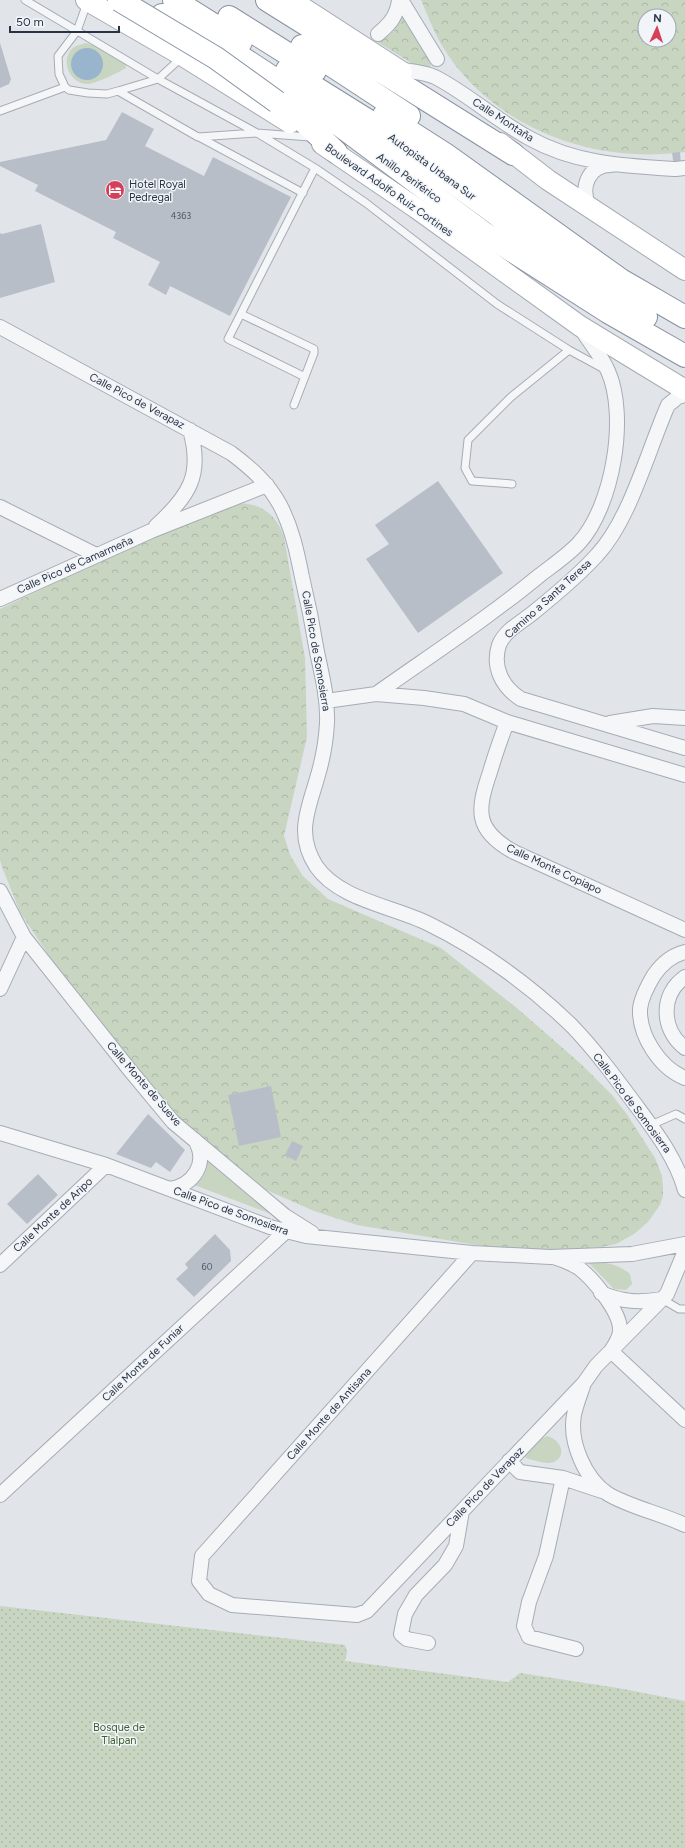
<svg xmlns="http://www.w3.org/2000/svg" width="685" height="1848" font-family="Figtree,sans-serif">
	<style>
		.grass { fill: #c7d5c1 }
		.forest { fill: url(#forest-crowns); fill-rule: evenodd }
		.park { fill: url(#park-dots) }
		.water { fill: #99b4cd }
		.building { fill: #b8bec8 }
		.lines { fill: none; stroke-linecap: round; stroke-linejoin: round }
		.service-casing { stroke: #a6acb5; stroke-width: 9 }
		.minor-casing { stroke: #a6acb5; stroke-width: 16 }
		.secondary-casing { stroke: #a6acb5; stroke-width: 22 }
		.motorway-casing { stroke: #8792a2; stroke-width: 24 }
		.service { stroke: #f4f6f8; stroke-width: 7 }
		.minor { stroke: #f4f6f8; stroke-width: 14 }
		.secondary { stroke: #fff; stroke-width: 20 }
		.motorway { stroke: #fff; stroke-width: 22 }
		.motorway-bridge-casing { stroke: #8792a2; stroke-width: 24; stroke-linecap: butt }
		.motorway-bridge { stroke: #fff; stroke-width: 22 }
		.labels { text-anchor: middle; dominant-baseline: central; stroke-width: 3; stroke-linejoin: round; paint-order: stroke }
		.number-label { font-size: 9px; fill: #4c5664 }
		.street-label { font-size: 11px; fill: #283343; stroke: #f1f4f8 }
		.poi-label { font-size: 11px; fill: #283343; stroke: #f1f4f8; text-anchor: start }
		.park-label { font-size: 11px; fill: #3e6034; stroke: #f1f4f8 }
	</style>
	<defs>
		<pattern id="forest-crowns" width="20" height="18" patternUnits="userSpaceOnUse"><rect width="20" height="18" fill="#c7d5c1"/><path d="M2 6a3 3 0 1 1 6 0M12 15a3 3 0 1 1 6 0" fill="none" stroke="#abb7a7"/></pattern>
		<pattern id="park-dots" width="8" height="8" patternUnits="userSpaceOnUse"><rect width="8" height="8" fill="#c7d5c1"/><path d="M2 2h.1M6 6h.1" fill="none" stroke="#abb7a7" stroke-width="1.8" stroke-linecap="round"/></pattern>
	</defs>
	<rect width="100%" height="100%" fill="#e1e5ea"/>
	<path class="grass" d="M86,43L99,47L126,63V68C119,72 94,85 86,84C69,82 59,59 74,47C77,45 83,44 86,43Z
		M207,1161L271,1214L194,1185C204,1179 207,1172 207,1161Z
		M587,1261C603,1262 617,1263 630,1274L632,1284L626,1290L614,1289Z
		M547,1436C560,1439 568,1455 554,1462C547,1465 533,1460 526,1458L525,1456L539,1440Z"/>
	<path class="forest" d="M421,0H685V152C592,165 490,127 441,44C433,30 427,14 421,0ZM645,16H669V40H645Z
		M401,15L430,61L431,66L429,69H421L376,41C390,38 398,29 401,15Z
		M234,503C259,502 276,513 284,537L305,658L307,737L284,836L291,857L303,876L328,899L441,948L518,1009L581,1064L612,1095L626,1113L655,1158L662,1176L663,1186V1196L660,1205L648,1222L634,1234L616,1244L601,1247L551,1252L476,1245L357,1225L314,1211L264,1189L239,1172L177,1118L65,980L20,912L2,867L0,860V609L98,562L225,505Z"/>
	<path class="park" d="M0,1606L345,1645L347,1652L345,1661L508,1682L520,1673L618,1688L685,1701V1848H0Z"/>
	<path class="water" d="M71 64a16 16 0 1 1 32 0a16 16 0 1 1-32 0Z"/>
	<path class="building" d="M0,43L11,79L9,84L0,88Z
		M122,112L154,129L145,146L204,176L213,157L291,197L230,316L170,286L166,295L148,285L160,262L113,238L116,232L35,191L38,185L0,166V162L106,140Z
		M680,152L681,165L674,166L672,153Z
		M41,224L55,282L0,298V233L2,234Z
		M438,481L503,573L418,633L366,559L389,544L375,525Z
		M271,1086L281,1137L239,1146L228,1095Z
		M148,1114L185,1150L170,1172L156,1162L151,1168L116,1154Z
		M292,1141L303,1146L296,1161L285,1155Z
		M38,1174L58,1195L27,1224L7,1204Z
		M215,1234L230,1250L231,1261L194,1297L176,1279L188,1268L185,1264Z"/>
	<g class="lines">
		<g class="service-casing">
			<path id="service" d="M25,0L158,79L257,133L315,168L366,203L497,304L569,350L604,369
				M87,3L77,31L58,56L59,74L65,87L69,90L88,93L107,94L118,91L158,79L181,58
				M118,91L198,137L257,133L310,137
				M0,111L65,87
				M199,137L303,193
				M241,314L314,349V353L294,405
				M305,377L228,339L315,168
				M512,484L472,481L465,468L468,440L511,397L569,350
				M651,1125L676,1114L685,1119
				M662,1299L679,1309H685"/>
		</g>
		<g class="minor-casing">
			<path id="minor" d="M401,0L437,59
				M378,34C390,24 397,16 399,0
				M397,69C408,71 424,72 435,77C468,94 496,120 529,138C575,164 625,166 676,169L685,168
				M589,206C580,188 588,165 611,165
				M0,327L231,453C251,468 268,483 280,505C292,528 297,552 302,577C308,602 313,627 317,652C322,675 328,699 327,723C326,741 323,758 318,775C309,808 295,833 316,866C339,900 393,906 429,924C480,949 531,986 572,1026C595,1050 615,1077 635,1104C655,1131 676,1158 685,1190
				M685,395L678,397L668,405C648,450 630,520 597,555C579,575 555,595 534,612C522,622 505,630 499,645C492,667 502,687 521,699L685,748
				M0,507L96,555
				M156,526C189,496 203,475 190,430
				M0,599L151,531L267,485
				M376,694C431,655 488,618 540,575C553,565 568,555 579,543C613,506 628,416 608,371C602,357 590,343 582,330
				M326,701L376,694L424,698L464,704L507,722L685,775
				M507,722C501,738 495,755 490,772C477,810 474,830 514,852L685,930
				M610,723L653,716L685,718
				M0,891L24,937L129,1069L173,1122L285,1216L312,1233
				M685,952C672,955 661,965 654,975C648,985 641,998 640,1009C639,1036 660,1068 685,1078
				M685,977C660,994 661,1030 685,1048
				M0,989L24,937
				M0,1133L106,1165L270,1227L306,1236L472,1253L550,1257L632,1254L685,1244
				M169,1189C193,1186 209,1163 195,1140
				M472,1253L202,1556L199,1581L209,1594L232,1605L357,1615L367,1611L584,1383L596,1366L667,1294L685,1251
				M556,1258C564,1260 572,1264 579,1268C593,1279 622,1313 620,1332C619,1339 615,1345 611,1351L685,1420
				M0,1265L106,1165
				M601,1293C622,1302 640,1303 662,1299
				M583,1386C580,1395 576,1405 574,1415C569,1442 585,1479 608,1494C632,1508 660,1513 685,1525
				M509,1461L520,1472L563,1478L602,1491
				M563,1478L546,1556L529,1602L524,1626L529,1637L576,1649
				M0,1495L285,1232
				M428,1643L407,1639L401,1634L405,1614L416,1595L445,1565L456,1546L462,1511"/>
		</g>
		<g class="secondary-casing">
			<path id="secondary" d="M86,0L183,56L290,123
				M291,0L402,72
				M500,143L548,180L685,270
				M322,144L416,208L580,326L685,390"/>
		</g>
		<g class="motorway-casing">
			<path id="motorway" d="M174,0L241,42
				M267,0L513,154
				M162,15L238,55L299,95L484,233L608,312L685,356
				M229,17L315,71
				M302,46L409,116
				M287,70L372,123L534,242L598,287L646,317
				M277,102L305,123L336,152
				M384,115L445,154L621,280L685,317"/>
		</g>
		<use href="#service" class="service"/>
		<use href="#minor" class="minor"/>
		<use href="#secondary" class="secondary"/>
		<use href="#motorway" class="motorway"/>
		<g class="motorway-bridge-casing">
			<path id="motorway-bridge" d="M119,0L216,58L277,102"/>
		</g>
		<use href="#motorway-bridge" class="motorway-bridge"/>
	</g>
	<defs>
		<g id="hotel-disc" transform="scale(1)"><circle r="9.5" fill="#d73e5a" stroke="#f1f4f8"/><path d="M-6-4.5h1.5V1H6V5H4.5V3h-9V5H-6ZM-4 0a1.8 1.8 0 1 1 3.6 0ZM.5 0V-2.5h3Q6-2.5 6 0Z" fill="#fff"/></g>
	</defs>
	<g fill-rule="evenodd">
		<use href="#hotel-disc" x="115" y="190"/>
	</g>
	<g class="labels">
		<g class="number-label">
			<text x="181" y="215">4363</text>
			<text x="207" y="1266">60</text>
		</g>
		<g class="street-label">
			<text transform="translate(503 120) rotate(33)">Calle Montaña</text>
			<text transform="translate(432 167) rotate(36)">Autopista Urbana Sur</text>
			<text transform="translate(409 178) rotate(36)">Anillo Periférico</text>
			<text transform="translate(389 190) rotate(35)">Boulevard Adolfo Ruiz Cortines</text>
			<text transform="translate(137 401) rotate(28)">Calle Pico de Verapaz</text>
			<text transform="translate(75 565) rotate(-24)">Calle Pico de Camarmeña</text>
			<text transform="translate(548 599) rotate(-42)">Camino a Santa Teresa</text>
			<text transform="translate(316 651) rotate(80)">Calle Pico de Somosierra</text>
			<text transform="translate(554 869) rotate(25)">Calle Monte Copiapo</text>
			<text transform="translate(144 1084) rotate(49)">Calle Monte de Sueve</text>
			<text transform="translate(632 1103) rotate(53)">Calle Pico de Somosierra</text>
			<text transform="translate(231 1211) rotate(20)">Calle Pico de Somosierra</text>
			<text transform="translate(53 1215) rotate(-43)">Calle Monte de Aripo</text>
			<text transform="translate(143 1363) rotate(-43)">Calle Monte de Funiar</text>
			<text transform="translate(329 1414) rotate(-48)">Calle Monte de Antisana</text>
			<text transform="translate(485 1487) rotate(-46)">Calle Pico de Verapaz</text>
		</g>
		<g class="poi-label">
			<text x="129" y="184">Hotel Royal<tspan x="129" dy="13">Pedregal</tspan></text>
		</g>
		<g class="park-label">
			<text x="119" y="1727">Bosque de<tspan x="119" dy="13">Tlalpan</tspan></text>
		</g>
	</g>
	<g transform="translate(657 28) rotate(3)"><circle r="19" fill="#f1f4f8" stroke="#a1a7b0"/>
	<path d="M0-3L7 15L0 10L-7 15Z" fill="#d73e5a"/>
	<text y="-6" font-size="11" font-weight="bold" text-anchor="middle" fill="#283343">N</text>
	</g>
	<path d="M10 26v6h109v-6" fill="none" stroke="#283343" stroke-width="2"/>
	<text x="16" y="26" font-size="12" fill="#283343" stroke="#f1f4f8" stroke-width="3" paint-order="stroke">50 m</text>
</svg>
